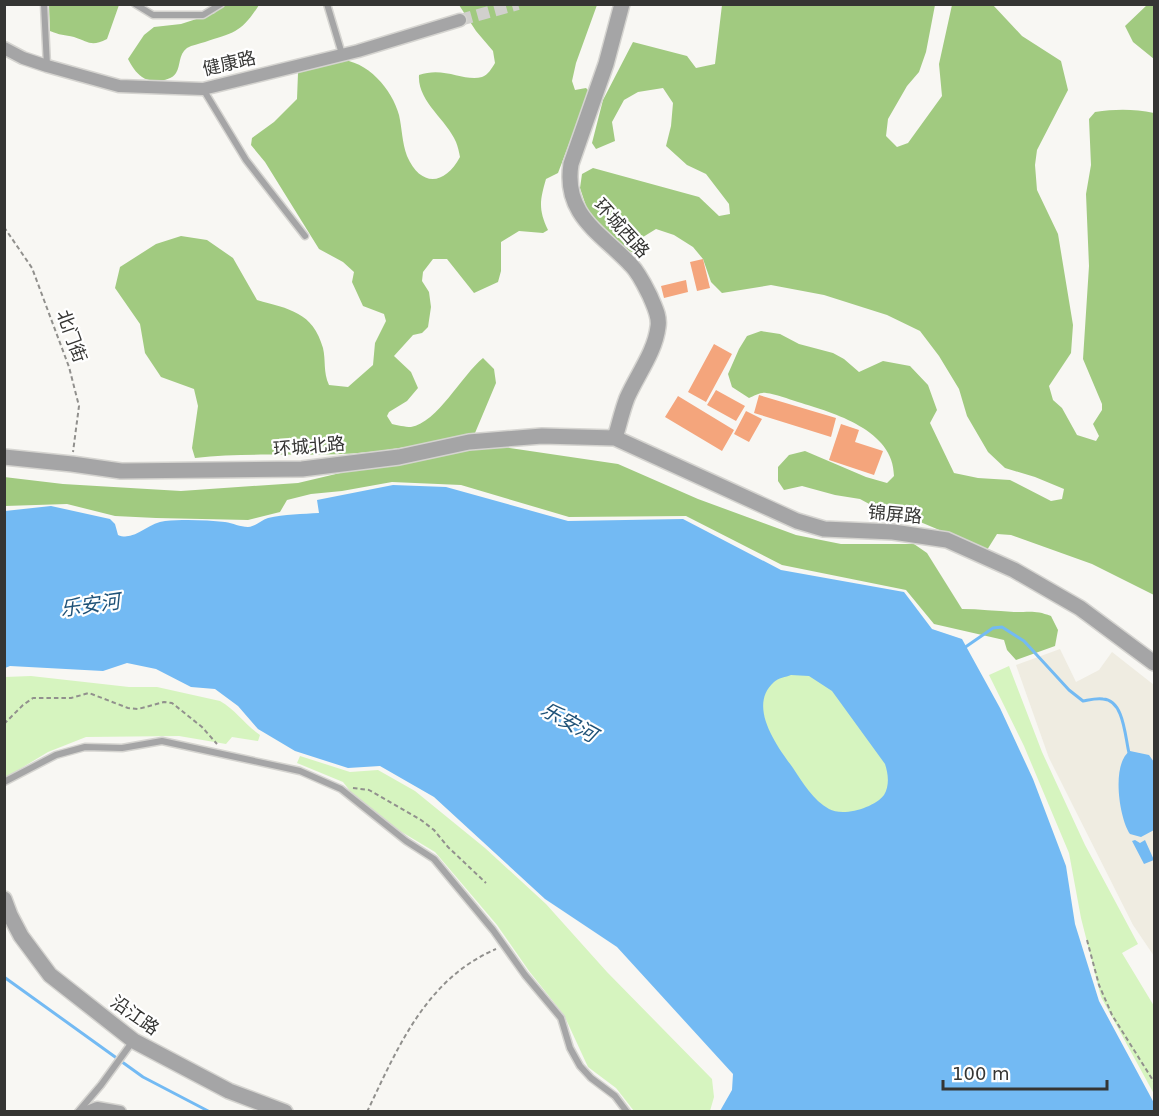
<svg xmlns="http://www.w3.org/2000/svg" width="1159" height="1116" font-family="'DejaVu Sans','Noto Sans SC',sans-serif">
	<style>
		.built { fill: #efece1 }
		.green { fill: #d6f4bf }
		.forest { fill: #a1ca80 }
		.water { fill: #73baf3; fill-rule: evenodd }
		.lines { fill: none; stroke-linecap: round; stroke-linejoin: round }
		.stream { stroke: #73baf3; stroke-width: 3 }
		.building { fill: #f4a57c }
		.minor-tunnel { stroke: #d1d0cd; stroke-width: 12; stroke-dasharray: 12 6; stroke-linecap: butt }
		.service-casing { stroke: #d5d4d0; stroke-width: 9 }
		.minor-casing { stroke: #d5d4d0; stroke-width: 15 }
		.tertiary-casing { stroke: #d5d4d0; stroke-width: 18 }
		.path { stroke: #91908d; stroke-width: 2; stroke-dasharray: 4.5 3; stroke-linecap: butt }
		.service { stroke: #a5a5a6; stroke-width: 6 }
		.minor { stroke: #a5a5a6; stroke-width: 12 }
		.tertiary { stroke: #a5a5a6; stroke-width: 15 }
		.labels { text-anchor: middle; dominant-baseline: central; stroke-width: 4.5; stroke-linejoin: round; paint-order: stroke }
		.street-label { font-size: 18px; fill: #353533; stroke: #fff }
		.water-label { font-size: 20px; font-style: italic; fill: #1f5278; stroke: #fff }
	</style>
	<rect width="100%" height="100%" fill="#f8f7f3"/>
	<path class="built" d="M1060,649L1076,682L1099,670L1112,652L1154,685V956L1133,925L1049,758L1016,665Z"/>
	<path class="green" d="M750,637L987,697L853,837L766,750Z
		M1009,666L1042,752L1085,845L1138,944L1122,953L1154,1006V1094L1101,997L1081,918L1069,853L1024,746L989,675Z
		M31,676L129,687H157L220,701C236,710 245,725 260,735L258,741L232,737L226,744L179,736L86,737L48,752L5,778V677Z
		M300,756L350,772L378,770L415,791L485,848L546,904L607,972L712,1079L714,1097L710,1111H634L616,1088L588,1067L564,1015L529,971L497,925L435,852L395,828L350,791L343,782L297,763Z"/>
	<path class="forest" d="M49,5V4L119,5L107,39C91,47 89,42 74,37C65,35 59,35 50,31Z
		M218,5H259C241,33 235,32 205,42C199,44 192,45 187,48C178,55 181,65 176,73C171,82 150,83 142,77C136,73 131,65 128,59L144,35L154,27L181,24L215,13Z
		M459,5H597L576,63L572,81L575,90L586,88L589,91L558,173L546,179C540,200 538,209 548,230L543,233L519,231L501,242V271L498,282L474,293L447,259H433L423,272L422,281L429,292L431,307L428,327L422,333L413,335L394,356L411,372L418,388L407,401L389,412L387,416L392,424C397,425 405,427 411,427C437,423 462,375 483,358L494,369L496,383L475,433L464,437C432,442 401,449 369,452C311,458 252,451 195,458L192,448L198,406L194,389L161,377L145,353L140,324L115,288L120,267L156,244L181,236L207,240L233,258L257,300C289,309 313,312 323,348C326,361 323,372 329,385L348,387L373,365L375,343L386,321L384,314L363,306L352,282L354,272L343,262L319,249L265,162L251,145L252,138L274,122L297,99L298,73C309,69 322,62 333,60C364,56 392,88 399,115C402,128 402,143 407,156C421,188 445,185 460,157C459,152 458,147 456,142C447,120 417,101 419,75C444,66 464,82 482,77C488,75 492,68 495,63L493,51L476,31Z
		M722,5H935L926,52L919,72L907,86L888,119L886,136L897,147L908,143L942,96L939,64L952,5H993L1022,36L1061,61L1068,90L1037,150L1035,165L1037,190L1058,234L1073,325L1071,353L1049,386L1053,400L1062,408L1077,435L1096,441L1099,436L1093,424L1102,410V404L1083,359L1089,266L1086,194L1091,165L1089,119L1095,112C1116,109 1134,109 1154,113V595L1092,564L1011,535L997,534L987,550L906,516L884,512L860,499L835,495L802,486L784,490L778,481V467L789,455L805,451L866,477L887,483L894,476C894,430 834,413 798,402C788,399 776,394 766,393C761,392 754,396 749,398L732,387L728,374L739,349L747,336L761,331L780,334L799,344L833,353L844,359L859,372L883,361L910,366L928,385L937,410L930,423L954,473L978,478L1010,480L1051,501L1062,499L1064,489L1035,477L1005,468L988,452L967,416L959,389L939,356L920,331L887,315L824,295L771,285L722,293L711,282L703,259L693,247L674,235L656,229L643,237L634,253L619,247L595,221L587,209L580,188L582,174L593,168L699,197L719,216L730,214L729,204L706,174L687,165L666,146L671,126L673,103L663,88L638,92L624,100L612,122L615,141L596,149L592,143L603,100L633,42L687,56L696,68L715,64Z
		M1147,5H1154V59L1133,42L1125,26Z
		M496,446L618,464L698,499L796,535L841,544H914L927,553L962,609C979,609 996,611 1014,612C1030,612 1036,610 1051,616L1058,630L1055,646L1016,660L1007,650L1004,640L934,624L906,590L782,565L686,516L569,517L461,485L392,482L342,491L311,494L287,500L280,512L248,520L156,518L115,516L67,504L5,506L4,477L63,484L181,491L298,483L357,469Z"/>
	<path class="water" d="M393,485L446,487L568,521L683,519L781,570L904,592L932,629L962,639L1000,708L1033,779L1066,866L1075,924L1099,1001L1154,1103V1111H720L732,1090L733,1074L617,947L545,899L434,797L380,766L348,768L295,751L258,729L238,706L215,689L191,687L156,669L127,663L103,671L10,666L5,668V511L51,506L110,519L115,524L118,535C134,542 149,522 165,521C184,519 207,520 225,522C233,523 240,527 248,527C257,526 261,520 268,518C284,514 303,514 319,513L317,500ZM791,675L809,676L832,691L885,764C888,773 890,785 884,795C874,808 843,817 829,809C813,800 803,783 793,768C777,746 747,706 774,682C778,678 786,677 791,675Z
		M1130,751L1149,755L1154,762V830L1141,837L1130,834C1119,818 1111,763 1130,751Z
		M1135,840L1140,843L1145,840L1154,860L1144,864L1132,841Z"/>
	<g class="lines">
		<path class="stream" d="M964,648L993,628L1002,627L1024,641L1069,690L1083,701C1089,700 1096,698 1103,699C1124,700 1125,737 1129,753
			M4,977L143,1077L210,1112"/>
	</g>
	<path class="building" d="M703,259L710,288L697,291L690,262Z
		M686,280L688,292L664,298L661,286Z
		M714,344L732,354L706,402L688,392Z
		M716,390L745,406L736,421L707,405Z
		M759,395L836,418L831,437L754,413Z
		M678,396L734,430L722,451L665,417Z
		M746,411L762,419L749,442L734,434Z
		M841,424L859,430L855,442L883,451L874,475L829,460Z"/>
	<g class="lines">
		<path class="minor-tunnel" d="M460,20L518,4"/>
		<g class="service-casing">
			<path id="service" d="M44,4L47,66
				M135,4L153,15H203L221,4
				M327,4L342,54
				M203,89L246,160L305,236
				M4,782L56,755L85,747L122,748L162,741L300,771L341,789L406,841L434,859L493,930L525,975L561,1018L570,1048L580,1066L591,1078L615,1096L627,1112
				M78,1112L101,1085L133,1041"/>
		</g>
		<g class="minor-casing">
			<path id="minor" d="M4,48L23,58L47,66L119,86L203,89L358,51L460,20
				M87,1112L97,1108L120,1112"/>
		</g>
		<g class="tertiary-casing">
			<path id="tertiary" d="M615,438C619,425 622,411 627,398C637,375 655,352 658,327C660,316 654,306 650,296C645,286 639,273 631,265C601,233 563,215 571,164L606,64L622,4
				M4,457L72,464L121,471L302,469L399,457L469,442L542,436L615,438L797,521L824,529L893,532L947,540L1014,570L1080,608L1154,663
				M4,899L10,915L21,936L50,975L134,1041L229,1091L285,1112"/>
		</g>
		<path class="path" d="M4,227L32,268L69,367L79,406L73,452
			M4,724L23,705L33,698H71L89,693L128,708L138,709L164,702L172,703L202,727L217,744
			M353,788L369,790L421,820L434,830L448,847L486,883
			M1087,940L1099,985L1112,1015L1154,1082
			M367,1112C398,1047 426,979 496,949"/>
		<use href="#service" class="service"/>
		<use href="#minor" class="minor"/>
		<use href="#tertiary" class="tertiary"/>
	</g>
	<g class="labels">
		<g class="street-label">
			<text transform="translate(229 63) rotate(-13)">健康路</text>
			<text transform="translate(622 228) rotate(48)">环城西路</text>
			<text transform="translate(72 336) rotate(70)">北门街</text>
			<text transform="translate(309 446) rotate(-5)">环城北路</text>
			<text transform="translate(895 514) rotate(5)">锦屏路</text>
			<text transform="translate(135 1015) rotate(35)">沿江路</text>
		</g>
		<g class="water-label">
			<text transform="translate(90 605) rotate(-8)">乐安河</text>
			<text transform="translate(569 722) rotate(29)">乐安河</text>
		</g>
	</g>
	<rect width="1159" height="1116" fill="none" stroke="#353533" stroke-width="12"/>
	<path d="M943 1080v9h164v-9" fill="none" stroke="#353533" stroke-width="3"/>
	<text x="952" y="1080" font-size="18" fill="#353533" stroke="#ffffff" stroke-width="4.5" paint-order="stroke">100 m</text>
</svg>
